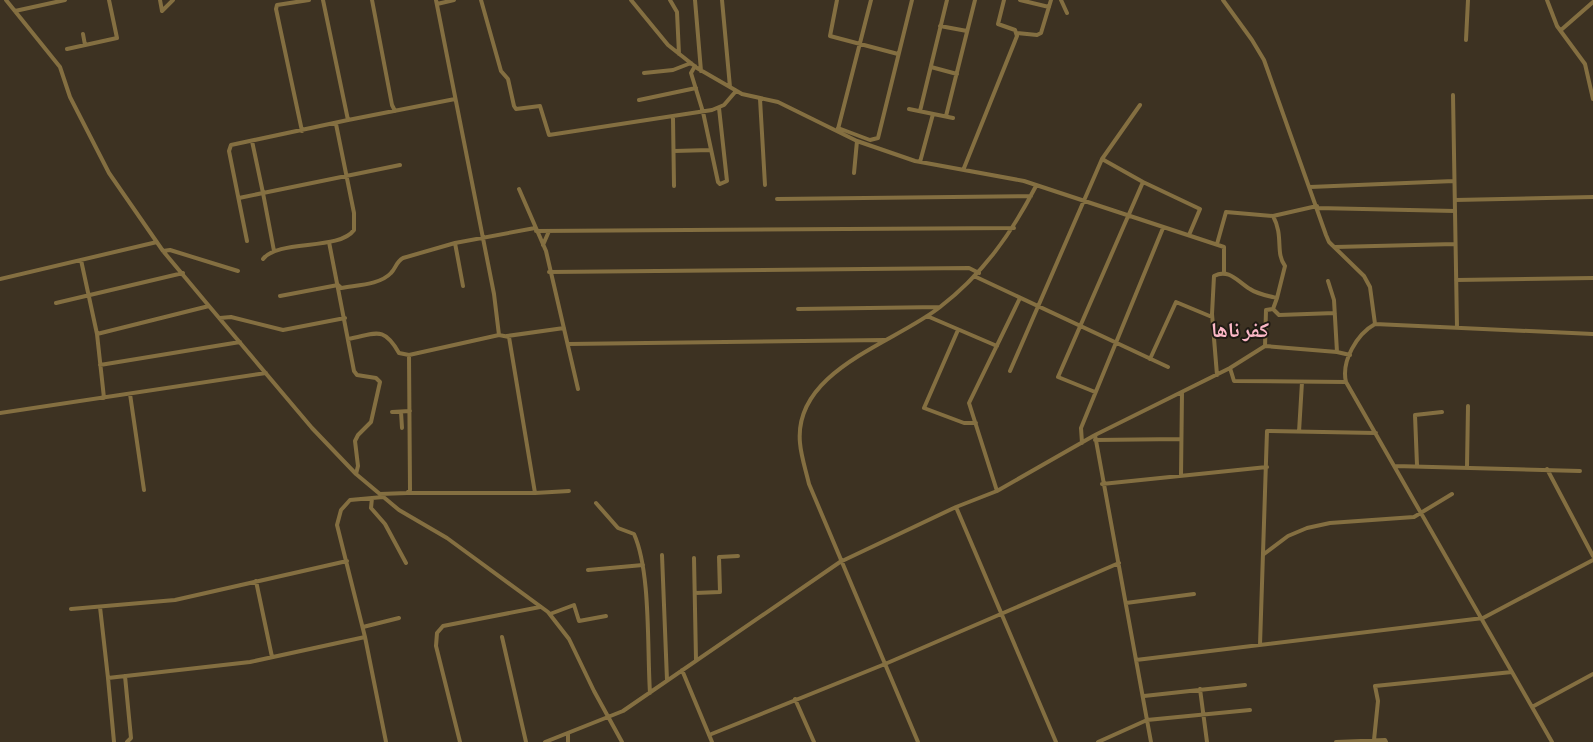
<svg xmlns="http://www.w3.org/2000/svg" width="1593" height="742" font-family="'Alegreya Sans','Noto Naskh Arabic',sans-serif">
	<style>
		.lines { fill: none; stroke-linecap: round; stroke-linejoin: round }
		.minor { stroke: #846f41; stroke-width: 4 }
		.labels { text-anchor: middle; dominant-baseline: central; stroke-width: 4; stroke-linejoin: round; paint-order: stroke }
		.quarter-label { font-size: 21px; font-weight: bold; fill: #fcb8c7; stroke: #201b14 }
	</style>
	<rect width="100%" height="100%" fill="#3d3222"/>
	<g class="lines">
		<path class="minor" d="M6,0L60,67L70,97L109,173L163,251L209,306L312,428L356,474L399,510L447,538L548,612L569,639L594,691L622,742
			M160,0L162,11
			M372,0L392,105L395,111
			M436,0L494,294L499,335
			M481,0L501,71L508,79L514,106L516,109L540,106L549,135L712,110L724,105L736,91
			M631,0L668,45L697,68L742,94L778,102L857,141L915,161L1024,181L1224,247V273
			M670,0L677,12L679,54
			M695,0L701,71
			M722,0L730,87
			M837,0L830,36L898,54
			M1020,0L1049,7
			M1061,0L1067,13
			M1223,0L1252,40L1264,60L1326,235L1329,242L1364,276L1370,287L1375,324C1357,334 1341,361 1346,382L1552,742
			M1547,0L1557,26L1585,64L1593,99
			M437,4L454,0
			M15,11L65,0
			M162,11L173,0
			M940,26L967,31
			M1561,30L1593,2
			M1017,33L1037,35L1041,33L1051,0
			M83,34L85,45
			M1466,40L1468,0
			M67,49L117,38L109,0
			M695,66L691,73L703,112L718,182L720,184L727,181L719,108
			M931,67L957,74
			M644,73L673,70L691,63
			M1453,95L1457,327
			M760,99L765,185
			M639,100L696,88
			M909,109L953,118
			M920,111L947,0
			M946,116L975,0
			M673,118L674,186
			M348,120L455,99
			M838,128L870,140L878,138L912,0
			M838,129L871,0
			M302,131L276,9L277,5L309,0
			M252,141L263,193L400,165
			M674,151L710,150
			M1102,159L1143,182L1200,209L1189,235
			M920,162L933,114
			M964,168L1017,36L1015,30L998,24L1004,0
			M854,173L857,141
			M1310,187L1454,181
			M519,189L546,251L578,389
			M239,198L263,193L274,251
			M777,199L1031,196
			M1455,200L1593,197
			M1317,208L1455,211
			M1273,216C1284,236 1275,253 1285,266L1277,298
			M536,231L1014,228
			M247,241L229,151L231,145L348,120L323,0
			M329,242L354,371L357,375L376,378L380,382L371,422L358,435L355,441L358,466L356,474
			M455,243L463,286
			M1217,244L1226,212L1273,216L1317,206
			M543,245L549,231
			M1335,247L1455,244
			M163,251L170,250L238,271
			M263,259C278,239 339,251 354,230V213L336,124
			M81,260L97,334L104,398
			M549,272L969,268L979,273
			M974,276L1168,367
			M0,279L157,242
			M1456,280L1593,278
			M1328,281L1334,300L1337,352
			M280,296L338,285L341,288C356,285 380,285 391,273C396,268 396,262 403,258L455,243L535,228
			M56,303L183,273
			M798,309L940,307
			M927,316L997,346
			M220,318L231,317L283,330L345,318
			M1375,324L1593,334
			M958,330L924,408L964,423H976
			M97,334L209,306
			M507,336L564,328
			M348,339C376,334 383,325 399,353L409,355L499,335L509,337L535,493H407
			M568,344L885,340
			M1265,346L1266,310L1273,309
			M1150,359L1176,302L1212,317
			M100,365L240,342
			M1230,368L1234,381L1346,382
			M1010,371L1102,159L1140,105
			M1217,375L1212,314L1214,276C1229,268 1238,282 1250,289C1257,294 1268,296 1277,298L1273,309L1279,315L1335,313
			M1095,392L1058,377L1143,182
			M130,394L144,490
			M392,412L410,411
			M401,412L402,428
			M0,413L266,373
			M1299,432L1302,382
			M1095,435L1151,742
			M1095,440L1181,439
			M1082,443L1081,428L1163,228
			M1417,465L1415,415L1442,412
			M1395,466L1580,471
			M1467,467L1468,406
			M1547,469L1593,556
			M1181,476L1182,392
			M1102,484L1267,467
			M997,491L969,403L1020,298
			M535,493L569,491
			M380,494L407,493L410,490L409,355
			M383,497L350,500L341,510L337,525L365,637L386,742
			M372,498L371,508L385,524L406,563
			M596,503L618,528L634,534C651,572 647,648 650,693
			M956,507L1056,742
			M1264,554L1288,536L1307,528L1330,523L1414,517L1452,494
			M662,555L667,680
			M694,558L696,660
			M588,570L643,565
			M256,581L272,657
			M695,593L720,592L719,557L738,556
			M1126,603L1194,594
			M100,607L108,678
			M71,609L175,600L347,561
			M550,614L574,605L579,621L606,616
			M363,627L399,618
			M502,637L526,742
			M1260,645L1267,431L1376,433
			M1136,660L1483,618L1593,560
			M682,670L712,742
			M125,676L131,738L127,742
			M1200,689L1207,742
			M1144,696L1245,685
			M795,699L814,742
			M1532,707L1593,674
			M568,734V742
			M709,735L885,664L1119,563
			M1374,740L1378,701L1375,686L1512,672
			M114,742L108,678L250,662L365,637
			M460,742L436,646L437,633L443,626L540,607
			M545,742L623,711L840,562L956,507L997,491L1095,435L1230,368L1265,346L1337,352L1350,355
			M918,742L809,484C806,471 801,456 800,443C793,370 895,343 940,307C983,274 1011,234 1036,186
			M1098,742L1147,720L1250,710
			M1336,742L1385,740L1386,742"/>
	</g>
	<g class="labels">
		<g class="quarter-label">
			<text x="1240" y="330">كفر ناها</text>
		</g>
	</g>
</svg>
